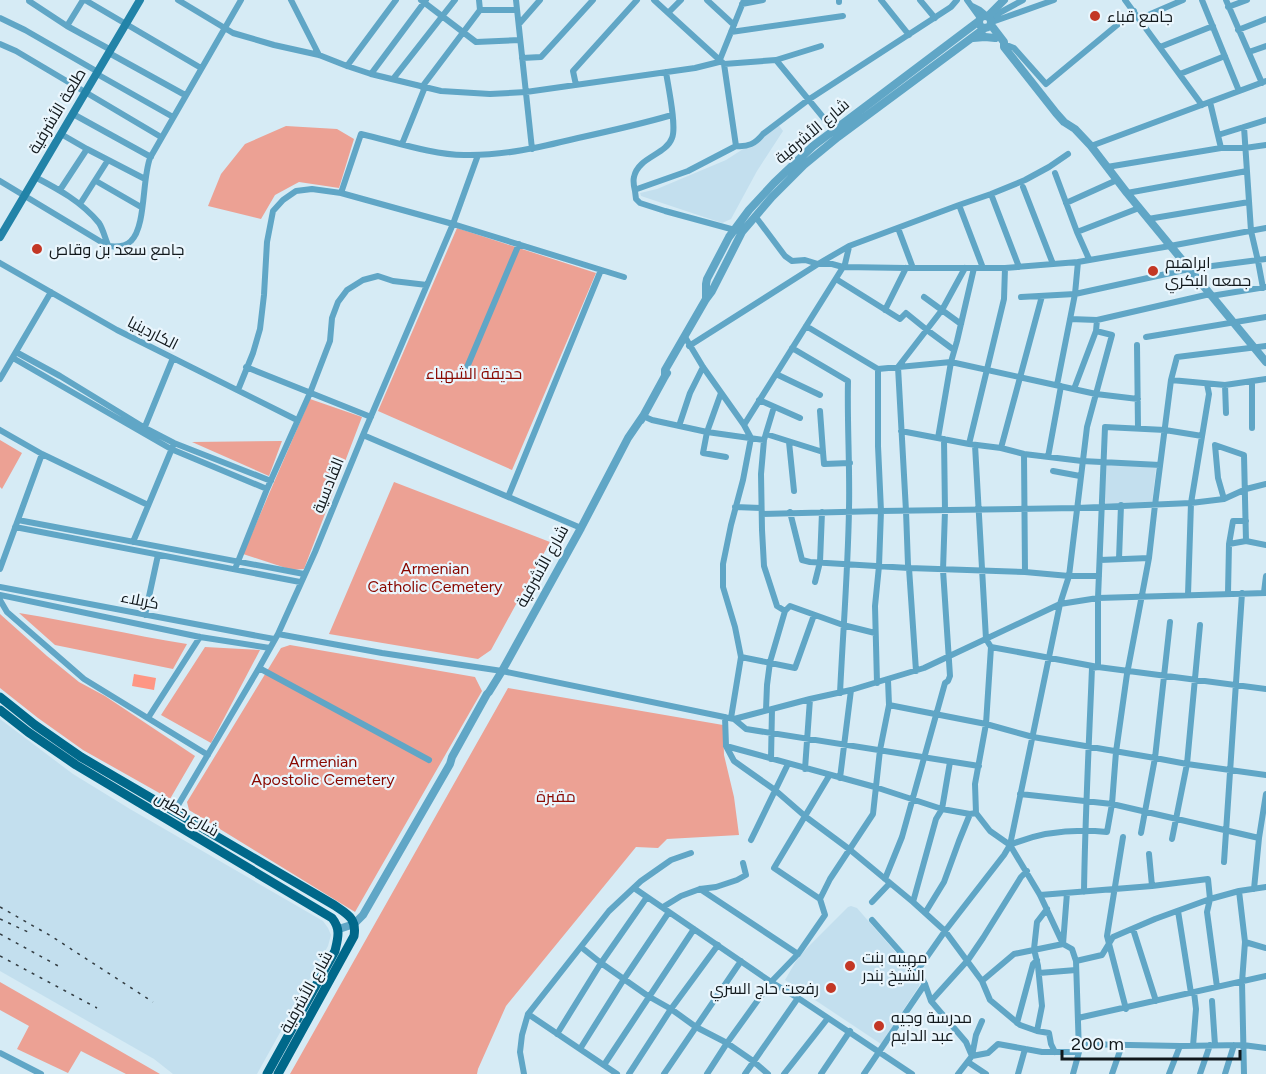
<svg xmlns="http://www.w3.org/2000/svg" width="1266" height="1074" font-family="Figtree,Cairo,sans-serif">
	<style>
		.built { fill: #c3dfee }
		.green { fill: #eca194 }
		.water { fill: #fe9684 }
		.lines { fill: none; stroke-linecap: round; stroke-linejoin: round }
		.minor { stroke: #60a6c6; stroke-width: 6 }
		.tertiary { stroke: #60a6c6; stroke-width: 8 }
		.secondary { stroke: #2283a8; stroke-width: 8 }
		.primary { stroke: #00688a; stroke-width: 9 }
		.rail { stroke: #333c41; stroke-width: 1.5; stroke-dasharray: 3 6; stroke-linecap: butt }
		.poi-dot { fill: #c33725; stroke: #eaf6fd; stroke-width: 2 }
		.labels { text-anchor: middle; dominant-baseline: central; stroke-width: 4.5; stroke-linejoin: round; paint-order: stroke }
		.poi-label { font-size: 16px; fill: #11181c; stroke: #eaf6fd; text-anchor: start }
		.street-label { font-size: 16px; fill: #11181c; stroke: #eaf6fd }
		.park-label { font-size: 16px; fill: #890800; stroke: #eaf6fd }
	</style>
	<rect width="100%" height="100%" fill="#d6ebf5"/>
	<path class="built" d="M778,124L783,131L757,171L731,219L722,223L641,196L640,193L657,189L726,160L754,142Z
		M1104,464L1156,468L1152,503L1103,506Z
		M0,719L73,774L130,809L323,921L328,928L331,935L328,946L257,1074H173L154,1059L0,971Z
		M851,906L857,908L920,980L919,986L881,1044L785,980L796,961L806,949L848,907Z"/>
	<path class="green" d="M286,126L337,129L354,139L339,188L299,182L275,195L261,219L208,206L221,174L245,144Z
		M457,228L596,273L512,470L378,411Z
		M310,399L362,417L304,569L292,570L243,554Z
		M0,440L22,453L2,489L0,487Z
		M282,441L269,476L192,442Z
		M394,482L550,542L491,650L478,659L329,634Z
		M19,613C75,622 131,635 187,644L173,669L55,645Z
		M0,614L47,656L79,682L105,696L195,756L170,799L83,750L38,718L0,688Z
		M290,645L475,677L482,691L355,912L189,810L187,802L281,648Z
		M205,647L260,650L211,743L161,715Z
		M508,688L723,725L724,755L734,797L739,835L667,839L658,848L636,847L506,1006L478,1069L477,1074H290Z
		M0,982L160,1074H126L81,1051L68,1073L17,1049L29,1026L0,1010Z"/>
	<path class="water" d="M134,674L156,678L154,690L132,686Z"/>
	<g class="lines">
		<path class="minor" d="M29,0V1L67,26L111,50
			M85,0L201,68
			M178,0L233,33L274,45L319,55L347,66L371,74L441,91L490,94L526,92L695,68L719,62L744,0
			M291,0L319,55
			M421,0L476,42L520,40
			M479,0L480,10H517
			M516,0L532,149
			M654,0L724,64L736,146L688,171L637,189L635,191L636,199L640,203L665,211L742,232
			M707,0L734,25
			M839,0V2
			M881,0L909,35
			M920,0L935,18
			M967,0L980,18
			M1125,0L1202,105
			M1202,0L1239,91
			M1226,0L1262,83
			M742,4L763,0
			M972,6L980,10L986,15
			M1228,7L1247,0
			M668,13L681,0
			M0,18L25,30L98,72
			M990,18L1023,0
			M1139,19L1183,0
			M992,22L1054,0
			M519,24L540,0
			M67,26L83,0
			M1238,30L1266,19
			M731,32L843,16
			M0,44L16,51L161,137
			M1004,47L1009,46L1014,48L1046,84L1134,11
			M1160,47L1213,26
			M1249,52L1266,46
			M109,53L185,95
			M522,58L541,57L593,0
			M776,60L821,46
			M724,64L776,60L836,133
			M347,66L396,0
			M97,74L173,117
			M371,74L426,0
			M1180,74L1225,56
			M393,79L455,0
			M576,85L573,71L637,0
			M422,87L480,10
			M1210,102L1221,148
			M73,114L151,157
			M1244,127L1251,231L1258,261L1263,288
			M61,134L87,149L145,179
			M1218,135L1266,120
			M402,144L425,87
			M736,146C748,147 755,144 763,134L808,100L951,7L957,0
			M1091,146L1266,81
			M1107,167L1221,148H1245L1266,145
			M1055,173L1077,232L1089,259
			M35,177C58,189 82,202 99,223C103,229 105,238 108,245
			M0,181L108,246C116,247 125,247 131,241C146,227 142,179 150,158L241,0
			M96,181L141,207
			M1023,187L1053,264
			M60,190L87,149
			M635,191C634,187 633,181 634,177C638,157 666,155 672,138C677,127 668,86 666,72
			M341,193L361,134C392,141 433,155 464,155C503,156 541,147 578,138C610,131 641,124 672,115
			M1127,193L1247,171
			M991,194L1019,267
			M1066,203L1117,180
			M80,204L108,160
			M959,205L983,268
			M755,216L785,256L792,261L805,260L818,264H832L843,267L906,268H1005L1078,262
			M1148,219L1249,202
			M898,228L913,268
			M1077,232L1139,208
			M0,263L117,330L297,420
			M836,279L900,319L906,313L927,330L954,350
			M1211,296L1266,287
			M924,297L961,324
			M1021,297L1075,294L1189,269L1266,259
			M885,310L906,268
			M1070,319L1097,320L1210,294
			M806,326L878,369L951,362L1096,394L1138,399
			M685,337L703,367L744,425L751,438L743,480L731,525L723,564V587L735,627L741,657L731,718
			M1146,337L1266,317
			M1137,345L1138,428
			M689,346L818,264L849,246L959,205L991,194L1025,180L1049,167L1068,154
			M792,348L848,381C847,423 850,466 849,509C848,570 843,631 840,693
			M16,352L60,376L145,428L174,443L271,481
			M13,358L171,449L267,489
			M246,367L371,417
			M465,372L519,244
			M776,374L820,395
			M0,379L51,292
			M1171,380L1225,385L1266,379
			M1252,381V428
			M1057,385L1075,294L1078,262L1170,246L1266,228
			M1225,385L1226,413
			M1074,389L1096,331
			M238,390L253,353L260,329L264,295L267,242L273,211L283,200L296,191L312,189L341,193L453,224L624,277
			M721,393L707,432L703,453L726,457
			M759,400L800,418
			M820,411L823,452
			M643,416L652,420L707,432L764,440
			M744,425L845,264L849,247
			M679,426L690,393L703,367
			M144,429L173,358
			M0,430L42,454L148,505
			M901,431L969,444L1001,448L1024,454L1082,461L1160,465
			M766,434L823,452L824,464L850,463
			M363,435L581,528
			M938,438L951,362L957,341L974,268
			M789,442L794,491
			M969,444L1004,299L1005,268
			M975,445L986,639L991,647L1098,667L1266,689
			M1001,448L1042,296
			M1024,454L1025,572
			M1048,457L1061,386
			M1053,471L1080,476
			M508,497L601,270
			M1224,499L1218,478L1215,445L1244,455L1246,541
			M735,507L761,508
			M790,512L802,560L810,562L909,568L1025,572L1069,576H1099
			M762,514L881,511L1077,508L1191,503L1224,499L1246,489L1266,484
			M18,520L304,574
			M15,527L300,582
			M133,542L173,446
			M1229,544L1246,541L1266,545
			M1119,559L1121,505
			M1100,560L1149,558
			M0,569L42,454
			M235,569L267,489L310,393L330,341L332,318L338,302L347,290L363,280L378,276L393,281L427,285
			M815,582L820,562L822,512
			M0,587L274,639
			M1264,592L1266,576
			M1228,593L1229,544L1233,521H1246
			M0,595L200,637L270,648
			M1188,595L1191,503L1209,394L1207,384
			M0,600L7,612L84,679L208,755
			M785,611L790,606L843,625L875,633
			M145,615L158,555
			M278,634L382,653L502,671L734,719L810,699L851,690L924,668L1060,604L1098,598L1266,593
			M741,657L795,668L814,615
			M259,668L429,760
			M916,671L909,568L908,565L906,511L898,367L942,310L965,268
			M877,683L875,606L879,566L881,511L878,446V369
			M889,705L986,724L1033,737L1155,758L1187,764L1266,775
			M766,710L767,685L770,662L785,611L777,606L764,566L762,530L761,474L764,440L774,407
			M725,717L726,746L875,787L942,809L970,814L976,813L990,831L1010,845L1040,895L1063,944L1072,949L1076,961L1079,1052L1073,1074
			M148,718L200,637
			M734,719L746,729L979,766
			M726,746L734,761L775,790L806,817L849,849L913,902L945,931L982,981L990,1000L1020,1025L1037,1031L1049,1033L1051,1044L1055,1052
			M771,759L772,709
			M805,769L810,699
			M840,778L851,690
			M1020,794L1112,804L1259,838
			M174,812L259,668L278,634L315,552L363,435L453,224L478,155
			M976,813L975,784L986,724L991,647
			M1141,833L1155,758L1170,622
			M1123,837L1107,936L1126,1009
			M1172,839L1187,764L1200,625
			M751,840L788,764
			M1010,845C1040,832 1075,829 1107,832L1112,804L1116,752L1127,674L1149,558L1155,505L1171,380L1177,357L1266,346
			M1149,854L1152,886
			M1224,862L1242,593
			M885,879L902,837L945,683L948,681L950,676L943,570L945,511L944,439
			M634,888L771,982L798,998L912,1074
			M700,889L798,954
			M1254,889L1259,838L1266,794
			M1239,891L1245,942L1242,982L1244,1074
			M1084,892C1085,817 1089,743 1092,668L1098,667V598L1105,427L1165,430L1202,436
			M1040,895L1152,886L1208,879L1210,899L1207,912L1217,987
			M820,899L774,868L829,776
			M872,902L890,883
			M913,902L936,819L942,809L950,762
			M663,907L681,896L700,889L716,887L737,880L746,875L743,863
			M1178,911L1191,993
			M925,913L944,882L959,841L970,814
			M872,920L919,973L925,984L931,1001L966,1042L972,1056
			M1133,929L1156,1001
			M1245,942L1266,948
			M581,947L601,963L648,996L671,1009L696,1027L727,1043L753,1061L768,1074
			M1076,961L1102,955L1113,937L1155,919L1210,899L1239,891L1266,887
			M917,971L945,931L1004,855L1010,845L1060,604L1069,576L1087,427L1112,335L1096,331L1097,320
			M1039,973L1076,970
			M982,981L1014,954L1063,944L1067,893
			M931,1001L968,960L983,938L1021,877L1027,871
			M1212,1001L1215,1045
			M528,1014L617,1074
			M1078,1018L1266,976
			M1017,1023L1033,964L1037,960
			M1037,1031L1042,1006L1038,966L1034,949L1037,922L1047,909
			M557,1034L601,963L647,897
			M1079,1044L1180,1046L1243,1045L1266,1048
			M1193,1046L1196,1009L1194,992
			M580,1049L624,979L669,912
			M0,1053L41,1074
			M972,1056L988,1053L998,1044L1042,1052H1079
			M968,1062L986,1074
			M604,1065L694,929
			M524,1074L520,1052L522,1035L528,1014L609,911L641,881L671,860L691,853
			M629,1074L671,1009L718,945
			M664,1074L741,961
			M707,1074L727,1043L771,982L798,954L825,915L820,899L830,879L873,814L880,750L889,705L888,680
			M745,1074L798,998
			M784,1074L828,1018
			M821,1074L850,1031
			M864,1074L925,984
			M958,1074L972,1056L976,1035L982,1021
			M1018,1074L1025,1049
			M1112,1074L1122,1045
			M1169,1074L1180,1046
			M1200,1074L1210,1045
			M1225,1074L1234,1045"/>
		<path class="tertiary" d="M979 22a6 6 0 1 1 12 0a6 6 0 1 1-12 0Z
			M988,16L1004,0
			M991,25L1004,42V47L1056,113L1064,122L1075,129L1091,146L1127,193L1266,362
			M973,38L985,37L995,38
			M706,299V284L707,279L729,237L749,210L774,183L813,146L979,21
			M665,376V370L706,299L712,291L742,232L772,197L804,165L838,137L985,28
			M641,420L665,376L667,373
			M339,929L354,924L363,915L450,764L452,757L487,694L489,692L502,671L581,528L628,438L643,416"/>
		<path class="secondary" d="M0,237L140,0"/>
		<path class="primary" d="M0,697L35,725L81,757L334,905C347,914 357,918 354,936L278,1074
			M0,710L28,732L76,765L332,918C341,929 338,938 335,951L267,1074"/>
		<path class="rail" d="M0,907L51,936L153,1002
			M0,919L28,932
			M0,934L62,968
			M0,956L97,1008"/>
	</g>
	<g class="poi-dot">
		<circle cx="1095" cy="16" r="6"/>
		<circle cx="37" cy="249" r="6"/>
		<circle cx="1153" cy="271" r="6"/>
		<circle cx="850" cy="966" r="6"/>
		<circle cx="831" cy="988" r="6"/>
		<circle cx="879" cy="1026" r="6"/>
	</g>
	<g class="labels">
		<g class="poi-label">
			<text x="1107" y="16">جامع قباء</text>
			<text x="49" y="249">جامع سعد بن وقاص</text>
			<text x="1165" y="262">ابراهيم<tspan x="1165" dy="18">جمعه البكري</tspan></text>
			<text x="862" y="957">مهيبه بنت<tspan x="862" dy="18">الشيخ بندر</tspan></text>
			<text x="819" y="988" text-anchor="end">رفعت حاج السري</text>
			<text x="891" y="1017">مدرسة وجيه<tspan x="891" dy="18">عبد الدايم</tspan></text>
		</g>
		<g class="street-label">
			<text transform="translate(57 111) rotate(-59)">طلعة الأشرفية</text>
			<text transform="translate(812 131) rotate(-40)">شارع الأشرفية</text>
			<text transform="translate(153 333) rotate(27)">الكاردينيا</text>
			<text transform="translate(328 485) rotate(-68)">القادسية</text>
			<text transform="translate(542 566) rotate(-61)">شارع الأشرفية</text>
			<text transform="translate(140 600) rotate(11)">كربلاء</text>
			<text transform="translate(187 814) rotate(31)">شارع حطين</text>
			<text transform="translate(306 992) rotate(-61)">شارع الأشرفية</text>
		</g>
		<g class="park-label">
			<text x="474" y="373">حديقة الشهباء</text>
			<text x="435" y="568">Armenian<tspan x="435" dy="18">Catholic Cemetery</tspan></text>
			<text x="323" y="761">Armenian<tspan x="323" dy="18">Apostolic Cemetery</tspan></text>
			<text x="556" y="796">مقبرة</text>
		</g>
	</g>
	<path d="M1062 1050v9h178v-9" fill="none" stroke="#11181c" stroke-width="3"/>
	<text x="1071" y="1050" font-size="18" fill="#11181c" stroke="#eaf6fd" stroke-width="4.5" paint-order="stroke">200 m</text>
</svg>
